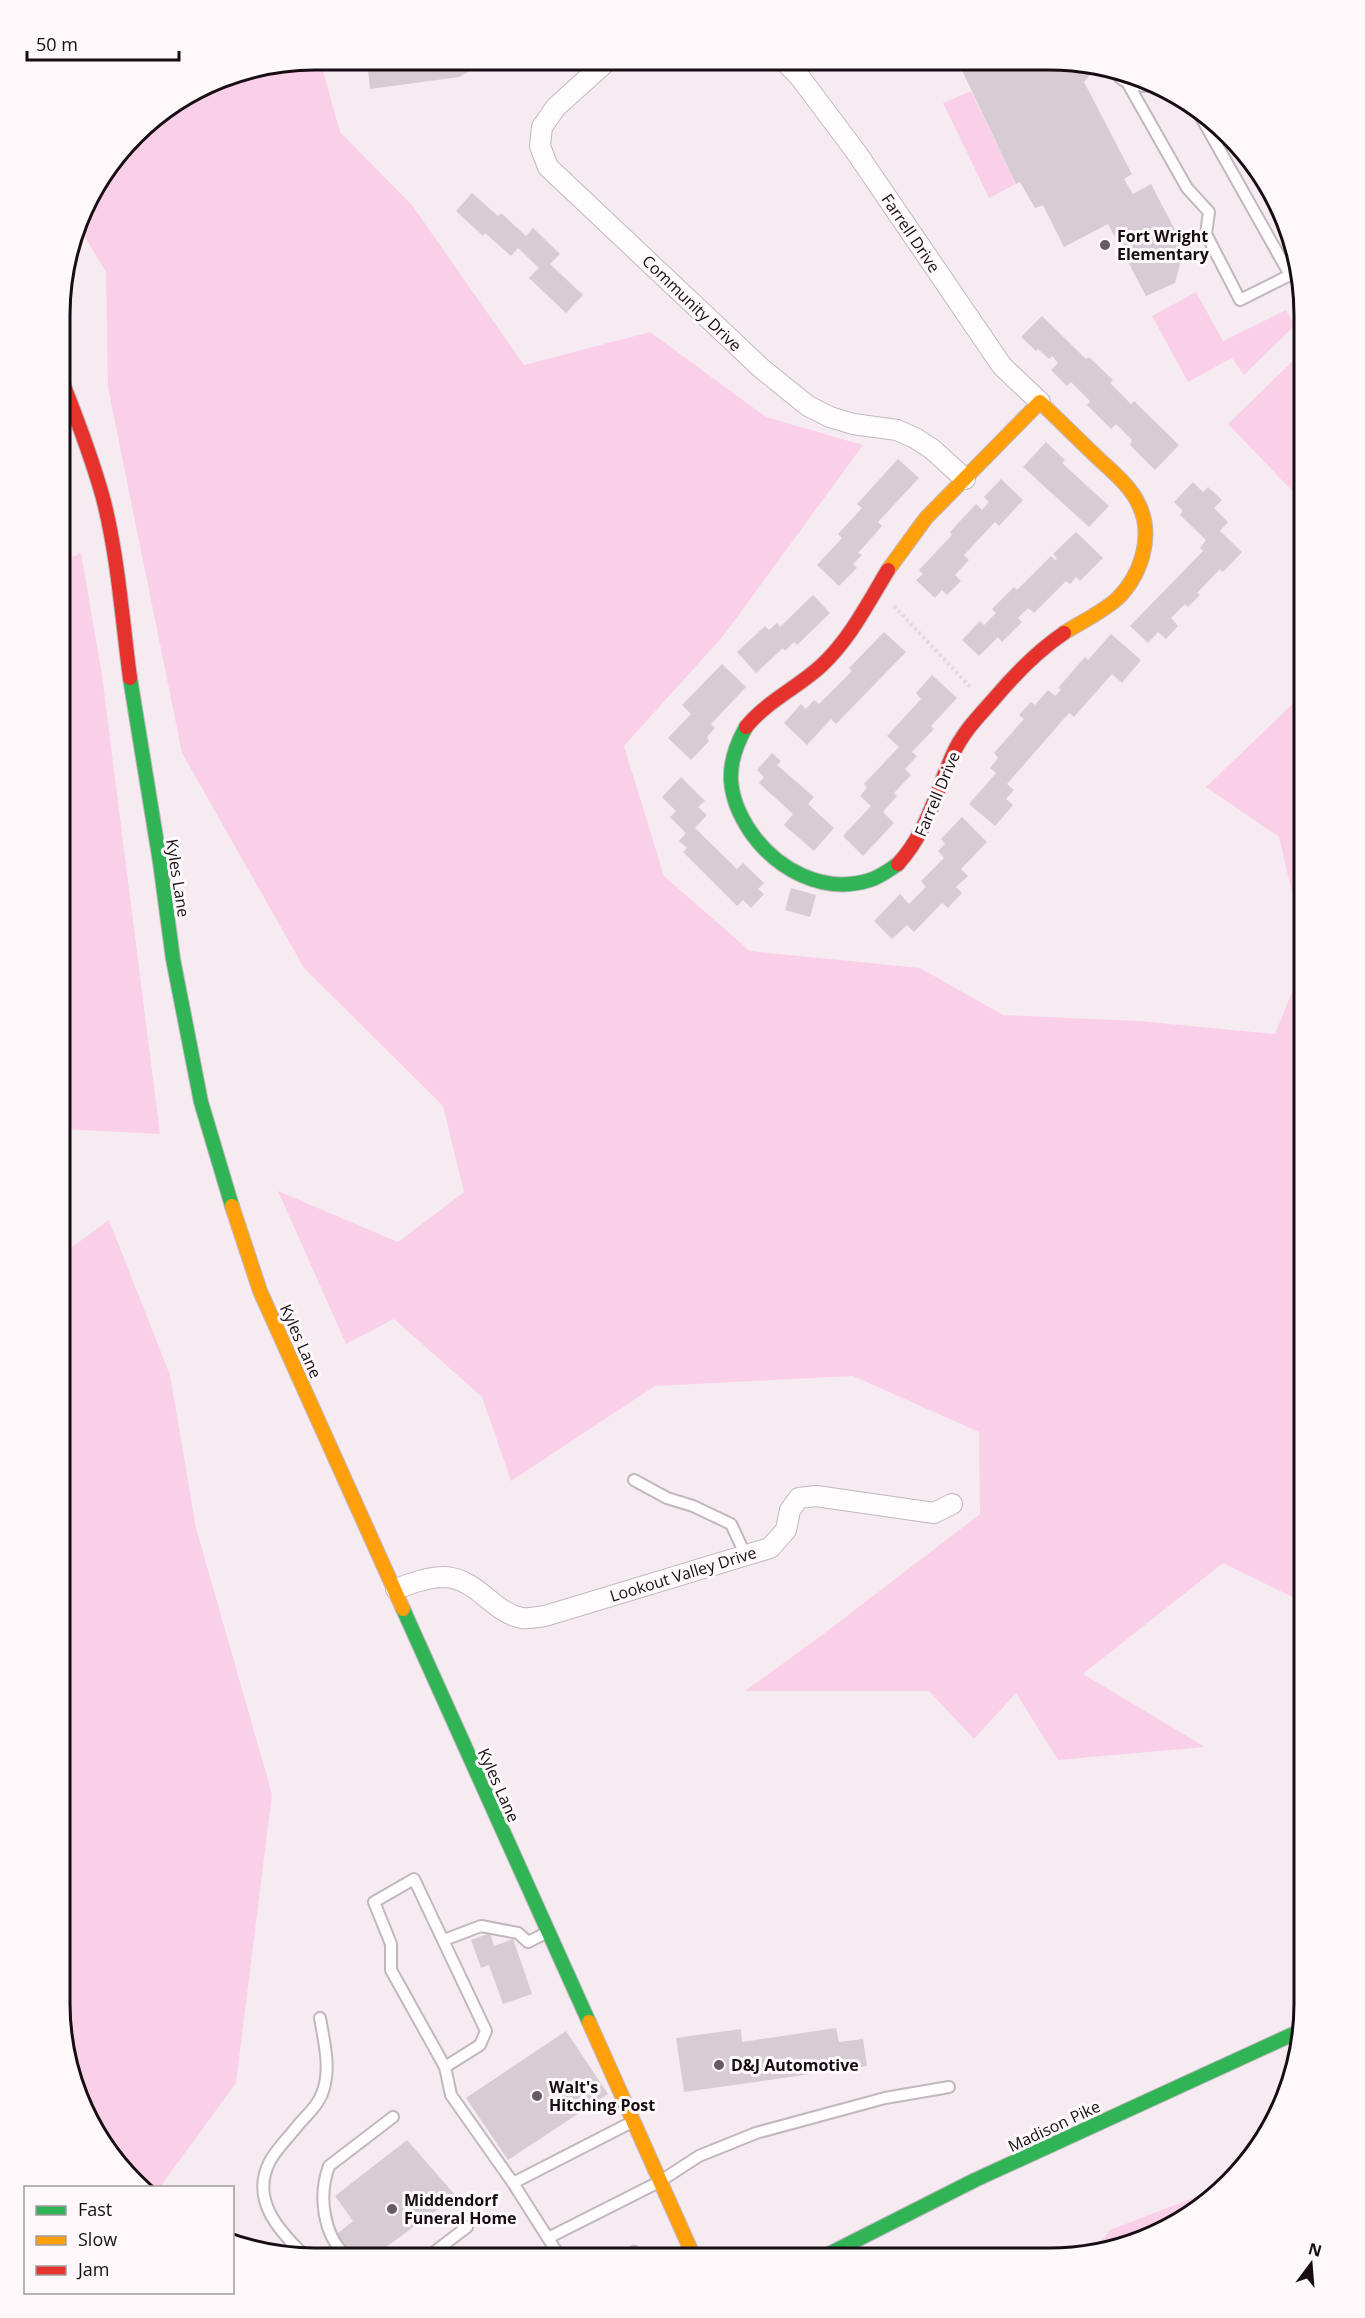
<svg xmlns="http://www.w3.org/2000/svg" width="1365" height="2318" font-family="'Open Sans',sans-serif">
	<style>
		.green { fill: #fad0e9 }
		.building { fill: #d7ccd3 }
		.lines { fill: none; stroke-linecap: round; stroke-linejoin: round }
		.lane-casing { stroke: #c2b7bd; stroke-width: 14 }
		.street-casing { stroke: #c2b7bd; stroke-width: 22 }
		.fast-casing { stroke: #c2b7bd; stroke-width: 16 }
		.slow-casing { stroke: #c2b7bd; stroke-width: 16 }
		.jam-casing { stroke: #c2b7bd; stroke-width: 16 }
		.path { stroke: #e0dcde; stroke-width: 4; stroke-dasharray: 3 3; stroke-linecap: butt }
		.lane { stroke: #fefcfd; stroke-width: 10 }
		.street { stroke: #fefcfd; stroke-width: 20 }
		.fast { stroke: #30b455; stroke-width: 14 }
		.slow { stroke: #ff9f0a; stroke-width: 14 }
		.jam { stroke: #e5322d; stroke-width: 14 }
		.poi-dot { fill: #655b61; stroke: #fef8fb; stroke-width: 2 }
		.labels { text-anchor: middle; dominant-baseline: central; stroke-width: 6; stroke-linejoin: round; paint-order: stroke }
		.street-label { font-size: 16px; fill: #170d13; stroke: #fef8fb }
		.poi-label { font-size: 16px; font-weight: bold; fill: #170d13; stroke: #fef8fb; text-anchor: start }
		.rim { fill: none; stroke: #170d13; stroke-width: 3 }
	</style>
	<rect width="100%" height="100%" fill="#f7ebf2"/>
	<path class="green" d="M315,60H320L340,132L412,205L524,365L650,332L766,417L863,445L724,635L624,746L664,876L750,951L920,968L1003,1015L1139,1021L1275,1034L1305,960V1603L1223,1563L1083,1674L1205,1747L1058,1760L1016,1693L974,1739L929,1691H745L822,1635L980,1514L979,1432L853,1376L655,1386L511,1481L482,1397L394,1319L346,1344L278,1191L398,1242L464,1192L443,1106L304,968L182,753L108,388L106,272L79,227L86,202L147,124L218,79Z
		M971,91L1016,184L989,198L943,103Z
		M1196,292L1223,341L1286,310L1295,325L1244,375L1232,358L1188,382L1152,316Z
		M1305,349V504L1228,424Z
		M81,553L102,675L160,1134L61,1129L62,562Z
		M1305,692V948L1279,837L1206,787Z
		M109,1220L170,1375L196,1528L272,1794L236,2083L160,2187H142L113,2158L79,2100L60,2003L61,1255Z
		M1224,2186L1205,2205L1147,2239L1095,2249L1110,2230Z"/>
	<path class="building" d="M367,60H418L489,61L459,77L370,89Z
		M958,62L1088,64L1092,67L1089,76L1084,82L1132,174L1124,179L1133,194L1151,184L1187,253L1182,256L1175,283L1146,296L1108,224L1064,247L1043,205L1035,208L1020,182L1016,184Z
		M472,193L498,216L501,213L526,236L533,228L560,254L550,264L583,295L566,313L529,278L539,268L518,248L511,256L485,233L483,236L456,211Z
		M1042,316L1086,359L1089,357L1113,380L1110,383L1131,404L1134,401L1179,445L1155,470L1130,445L1132,440L1116,424L1111,429L1087,405L1090,401L1071,382L1067,386L1051,370L1058,363L1052,356L1049,359L1038,349L1036,351L1021,337Z
		M1046,442L1065,460L1062,463L1109,506L1089,527L1023,467Z
		M898,459L919,478L878,522L882,526L858,553L862,555L853,564L857,568L839,586L817,565L842,538L838,534L862,508L857,504Z
		M1001,479L1023,500L999,526L995,522L964,555L969,560L955,575L961,581L947,595L942,590L935,598L916,580L923,574L919,570L952,535L950,532L976,504L982,510L989,502L984,497Z
		M1193,482L1203,492L1208,487L1222,500L1214,508L1228,522L1220,531L1242,552L1223,572L1220,569L1197,593L1200,595L1188,607L1185,604L1171,618L1178,626L1166,639L1158,632L1148,643L1130,626L1203,551L1200,548L1206,540L1180,515L1183,511L1174,502Z
		M1076,532L1103,558L1080,581L1076,577L1070,584L1066,581L1034,613L1028,608L1018,618L1022,622L1002,642L998,637L979,656L962,640L980,621L984,625L996,613L992,609L1014,587L1017,590L1051,556L1055,560L1057,558L1053,554Z
		M813,595L830,613L797,645L794,642L785,651L783,648L756,673L737,652L765,626L769,630L777,623L780,627Z
		M884,632L906,652L836,724L831,719L807,745L784,723L801,704L806,709L814,700L819,704L852,671L849,668Z
		M1111,634L1141,660L1122,683L1112,674L1074,717L1069,713L1007,784L1014,790L1006,799L1013,805L995,826L969,804L996,773L990,768L998,758L994,753L1024,719L1019,715L1031,702L1035,705L1048,690L1055,696L1061,690L1058,688L1085,657L1088,660Z
		M722,664L746,687L711,724L715,728L707,737L709,741L691,760L668,738L691,714L682,705Z
		M932,675L957,698L931,726L934,729L912,752L917,756L905,769L911,775L894,793L897,796L883,812L894,823L863,856L843,836L871,806L860,796L867,788L864,784L899,747L887,736L921,699L916,693Z
		M772,753L781,761L777,765L814,797L808,804L834,828L814,851L784,825L793,814L759,783L764,777L757,770Z
		M681,777L705,801L698,807L707,815L695,828L737,869L743,863L764,883L758,889L764,894L751,908L743,900L737,906L683,852L687,848L679,841L686,833L670,817L676,811L662,797Z
		M962,817L987,842L961,869L968,876L956,887L962,893L948,908L942,903L914,932L907,925L892,939L874,921L900,894L909,904L926,887L921,881L944,858L938,851L945,844L941,839Z
		M791,888L816,895L810,917L785,910Z
		M490,1933L494,1946L513,1939L532,1994L503,2004L489,1965L481,1968L471,1940Z
		M836,2028L839,2042L863,2039L867,2066L684,2092L676,2038L741,2029L742,2042Z
		M566,2031L608,2094L508,2160L466,2098Z
		M407,2140L456,2196L378,2253L373,2247L361,2256H354L337,2234L353,2221L335,2196Z"/>
	<g class="lines">
		<g class="lane-casing">
			<path id="lane" d="M1115,71C1123,86 1142,87 1158,85
				M1127,82L1187,188L1209,212L1206,234L1240,300L1290,275L1196,108
				M634,1480L667,1498L693,1506L731,1524L746,1556
				M444,1940L481,1926L518,1933L528,1942L546,1933
				M445,2067L480,2045L486,2031L414,1879L374,1902L391,1944V1970L445,2067L451,2095L513,2183L632,2122
				M513,2183L560,2257
				M548,2238L659,2182L699,2156L756,2133L885,2098L949,2087
				M305,2256C278,2230 250,2199 270,2161C277,2148 290,2136 299,2124C308,2114 319,2104 323,2091C331,2068 324,2041 320,2018
				M346,2256C323,2234 318,2196 329,2166L393,2117
				M429,2256L467,2227
				M627,2257L634,2252"/>
		</g>
		<g class="street-casing">
			<path id="street" d="M607,61L556,107L542,127L540,146L548,167L761,368L808,406L830,417L853,424L897,430L915,438L932,449L965,479
				M784,61L799,76L856,152L1002,366L1040,402
				M396,1589C412,1583 428,1577 445,1577C478,1579 493,1613 522,1618C529,1619 538,1617 545,1616L770,1548L786,1530L790,1510L799,1498L816,1496L934,1513L952,1504"/>
		</g>
		<g class="fast-casing">
			<path id="fast" d="M130,678L160,862L173,959L201,1102L232,1206
				M746,727C737,743 730,761 731,780C732,798 740,816 750,831C776,869 823,895 870,880C880,877 889,870 898,864
				M403,1609L589,2022
				M823,2257L975,2180L1302,2030"/>
		</g>
		<g class="slow-casing">
			<path id="slow" d="M1040,402C1060,421 1080,441 1100,460C1114,473 1131,487 1139,505C1154,536 1141,575 1118,598C1103,612 1081,622 1064,633
				M888,570L926,518L1040,402
				M232,1206L260,1291L403,1609
				M589,2022L694,2257"/>
		</g>
		<g class="jam-casing">
			<path id="jam" d="M62,381C77,419 92,458 103,498C118,556 122,618 130,678
				M746,727C767,701 797,688 821,666C850,639 868,603 888,570
				M898,864C928,831 935,794 953,754C963,732 978,717 994,699C1015,674 1036,652 1064,633"/>
		</g>
		<path class="path" d="M894,606L971,688"/>
		<use href="#lane" class="lane"/>
		<use href="#street" class="street"/>
		<use href="#fast" class="fast"/>
		<use href="#slow" class="slow"/>
		<use href="#jam" class="jam"/>
	</g>
	<g class="poi-dot">
		<circle cx="1105" cy="245" r="6"/>
		<circle cx="719" cy="2065" r="6"/>
		<circle cx="537" cy="2096" r="6"/>
		<circle cx="392" cy="2209" r="6"/>
	</g>
	<g class="labels">
		<g class="street-label">
			<text transform="translate(911 233) rotate(56)">Farrell Drive</text>
			<text transform="translate(692 303) rotate(44)">Community Drive</text>
			<text transform="translate(937 794) rotate(-67)">Farrell Drive</text>
			<text transform="translate(178 878) rotate(81)">Kyles Lane</text>
			<text transform="translate(301 1341) rotate(66)">Kyles Lane</text>
			<text transform="translate(683 1574) rotate(-17)">Lookout Valley Drive</text>
			<text transform="translate(499 1785) rotate(66)">Kyles Lane</text>
			<text transform="translate(1054 2126) rotate(-25)">Madison Pike</text>
		</g>
		<g class="poi-label">
			<text x="1117" y="236">Fort Wright<tspan x="1117" dy="18">Elementary</tspan></text>
			<text x="731" y="2065">D&amp;J Automotive</text>
			<text x="549" y="2087">Walt's<tspan x="549" dy="18">Hitching Post</tspan></text>
			<text x="404" y="2200">Middendorf<tspan x="404" dy="18">Funeral Home</tspan></text>
		</g>
	</g>
	<path d="M0 0H1365V2318H0ZM315 70H1049A245 245 0 0 1 1294 315V2003A245 245 0 0 1 1049 2248H315A245 245 0 0 1 70 2003V315A245 245 0 0 1 315 70Z" fill="#fef8fb" fill-rule="evenodd"/>
	<path class="rim" d="M315 70H1049A245 245 0 0 1 1294 315V2003A245 245 0 0 1 1049 2248H315A245 245 0 0 1 70 2003V315A245 245 0 0 1 315 70Z"/>
	<rect x="24" y="2186" width="210" height="108" fill="#fef8fb" stroke="#a29a9e" stroke-width="1.5"/>
	<rect x="36" y="2206" width="30" height="9" fill="#30b455" stroke="#a29a9e" stroke-width="1.5"/>
	<text x="78" y="2216" font-size="18" fill="#170d13">Fast</text>
	<rect x="36" y="2236" width="30" height="9" fill="#ff9f0a" stroke="#a29a9e" stroke-width="1.5"/>
	<text x="78" y="2246" font-size="18" fill="#170d13">Slow</text>
	<rect x="36" y="2266" width="30" height="9" fill="#e5322d" stroke="#a29a9e" stroke-width="1.5"/>
	<text x="78" y="2276" font-size="18" fill="#170d13">Jam</text>
	<g transform="translate(1311 2264) rotate(16)" stroke="#fef8fb" stroke-width="4.5" paint-order="stroke">
	<path d="M0-4.5L10 22L0 15L-10 22Z" fill="#170d13"/>
	<text y="-9" font-size="16" font-weight="bold" text-anchor="middle" fill="#170d13">N</text>
	</g>
	<path d="M27 51v9h152v-9" fill="none" stroke="#170d13" stroke-width="3"/>
	<text x="36" y="51" font-size="18" fill="#170d13" stroke="#fef8fb" stroke-width="4.5" paint-order="stroke">50 m</text>
</svg>
